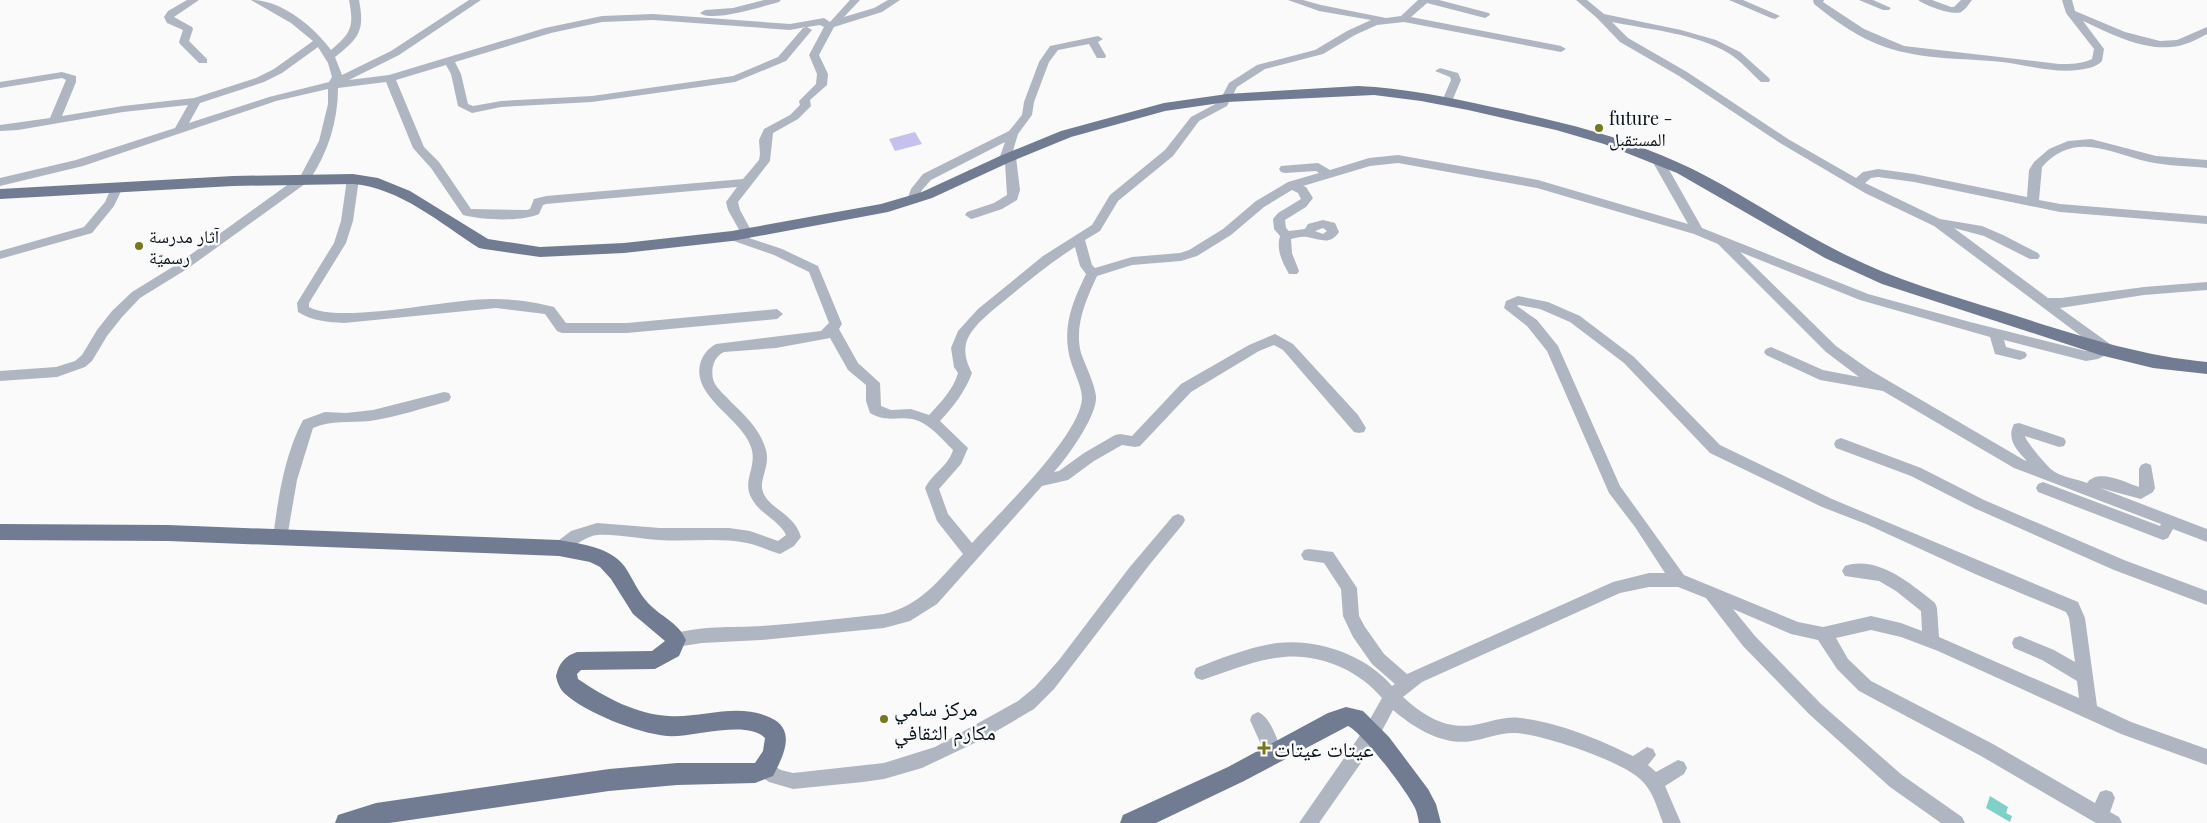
<svg xmlns="http://www.w3.org/2000/svg" width="2207" height="823" font-family="'Playfair Display','Noto Naskh Arabic',serif">
	<style>
		.green { fill: #c4c1ec }
		.water { fill: #7fd0c7 }
		.lines { fill: none; stroke-linecap: round; stroke-linejoin: round }
		.minor { fill: #afb6c2; fill-rule: evenodd }
		.major { fill: #717c93; fill-rule: evenodd }
		.poi-dot { fill: #767820; stroke: #fafafa; stroke-width: 2 }
		.labels { text-anchor: middle; dominant-baseline: central; stroke-width: 5; stroke-linejoin: round; paint-order: stroke }
		.poi-label { font-size: 18px; fill: #071219; stroke: #fafafa; text-anchor: start }
		.near-poi-label { font-size: 21px; fill: #071219; stroke: #fafafa; text-anchor: start }
	</style>
	<rect width="100%" height="100%" fill="#fafafa"/>
	<path class="green" d="M915,132L922,144L895,151L889,139Z"/>
	<path class="water" d="M1990,796L2008,807L2006,813L2012,816L2010,822L1986,808Z"/>
	<g class="lines">
		<path class="minor" d="M187,0H199L174,17L192,27L193,29L189,41L207,59V63H199L180,44L179,42L183,30L167,23L164,17L168,11Z
			M251,0C282,0 314,27 331,50C352,33 354,26 349,0H359C365,31 359,38 335,57L342,75L391,51L469,0H481L399,55L349,80L389,75L545,28L602,16L653,14L790,24L824,18L830,22L850,0H860L844,17L874,8L888,0H900L882,12L834,27L819,55L828,74L827,85L810,100L811,106L798,119L773,133L770,161L738,202L740,210L753,234L749,238L782,249L818,266L842,324L839,329L858,363L880,383L881,406L891,410L911,409L929,415C941,402 953,390 958,373L954,367L951,348L958,331L978,309L1043,256L1092,225L1110,195L1165,150L1191,117L1219,102L1229,83L1257,65L1315,50L1347,31L1371,20L1319,11L1288,0H1303L1321,5L1386,18L1401,16L1418,0H1439L1489,13L1490,15L1485,18L1427,3L1411,17L1561,46L1566,49L1561,52L1404,22L1377,25L1355,35L1323,54L1265,69L1237,87L1227,106L1199,121L1173,156L1118,201L1100,231L1085,240L1092,265L1095,268L1132,257L1180,253L1189,250L1223,229L1256,201L1288,182L1319,173L1316,171L1285,173L1281,172L1279,169L1281,166L1318,163L1330,170L1369,158L1398,155L1538,180L1688,224L1651,159L1657,155L1663,159L1702,228L1868,294L1970,322L2086,351L2097,348L1934,226L1865,193L1780,143L1679,76L1620,42L1597,18L1576,0H1587L1604,14L1681,30L1716,40L1740,52L1769,78L1770,80L1769,82H1761C1751,73 1742,62 1730,54C1696,33 1650,30 1612,22L1628,38L1687,72L1788,139L1856,178L1863,172L1878,169L1914,174L2027,197L2029,170L2034,162L2049,149L2068,141L2091,139L2156,156L2207,160V168C2188,166 2168,166 2149,162C2111,153 2074,130 2042,167L2039,200L2060,204L2207,216V224L2060,212L1914,182L1878,177L1871,178L1865,183L1940,219L1982,226L2003,235L2038,253L2040,256L2038,259H2030L1984,236L1954,228L2048,298H2061L2144,287L2207,282V290L2144,295L2060,308L2117,349L2119,352L2117,355L2112,357L2106,355L2098,359L2086,361L2004,340L2006,347L2025,352L2027,355L2025,358L2020,360L1995,354L1990,337L1860,300L1740,252L1836,346L1870,370L2024,460L2027,461C2017,451 2006,439 2014,424L2019,423L2064,438L2066,442L2064,446L2059,447L2025,436C2026,442 2048,467 2052,470C2061,477 2077,479 2087,483C2098,468 2124,482 2139,487V469L2141,465L2146,463L2151,465L2155,488L2153,492L2141,499L2100,488L2207,529V542L2173,529L2168,538L2163,540L2038,492L2036,488L2038,484L2043,482L2160,526L2161,524L2014,468L1883,391L1820,380L1766,355L1764,352L1766,349L1771,347L1823,370L1859,377L1826,352L1718,244L1694,234L1537,188L1398,163L1370,166L1303,186L1306,187L1313,198L1306,207L1285,220L1286,228L1289,231L1305,229L1308,224L1323,220L1335,223L1339,232C1330,246 1320,239 1307,237C1302,236 1296,238 1291,239L1292,253L1299,271L1297,274H1289C1282,262 1276,249 1280,236L1274,229L1273,219L1278,213L1301,199L1298,193L1292,190L1264,207L1231,235L1197,256L1181,261L1132,265L1097,276C1086,300 1074,326 1081,353C1086,367 1094,382 1096,396C1098,415 1067,458 1054,472L1059,471L1084,453L1115,435L1120,434L1132,436L1181,384L1249,345L1275,334L1293,344L1358,415L1366,428L1364,432L1359,433L1354,432L1283,350L1274,345L1259,351L1191,392L1140,446L1135,447L1122,445L1094,461L1068,480L1042,486L937,604L910,621L884,628L761,640L702,643L676,647L670,645L668,640L670,635C699,625 732,628 762,626C803,623 843,618 884,614C921,605 938,581 963,554L937,521L925,488C932,474 949,465 953,450C942,439 928,422 912,419C896,416 887,423 870,413L866,401V385L848,370L830,338L776,348L724,352C713,357 710,371 714,382C717,389 726,396 731,402C745,415 759,429 765,447C772,466 758,479 763,492C769,509 794,513 801,537L794,546L780,554C769,551 758,545 747,543C718,537 689,542 659,540C639,539 618,534 598,535C581,536 566,557 554,552L551,548L554,544L571,531L597,523L660,528H729L750,531L778,541L786,535C779,520 760,514 752,499C741,481 758,467 751,447C741,417 689,396 701,361C704,353 709,348 716,344L821,331L829,323L809,272L774,255L728,239L726,236L728,233L732,232L742,235L728,210L726,202L737,187L546,204L543,205L539,214C521,222 482,220 463,215L431,168L413,148L386,82L338,88C338,121 328,153 309,181L187,269L140,298L122,317L107,336L92,361L85,367L57,377L0,381V371L56,367L75,361L82,355L97,330L112,311L132,292L179,263L301,175L319,141L328,104V89L276,101L83,166L0,186V178L76,160L175,128L188,105L123,112L18,130L0,131V125L50,118L66,80L62,78L0,88V82L62,72L76,76V82L62,116L123,106L194,98L256,78L274,69L313,41L291,23ZM653,20L790,30L806,27L803,28L778,57L733,76L592,96L501,101L473,106L468,104L461,74L455,62L551,33L602,22ZM820,25L824,27L809,55L817,74L816,84L799,101L800,105L790,115L764,129L759,140L760,154L759,160L743,179L546,196L534,199L530,209L527,210L471,209L439,162L424,147L396,80L446,65L451,74L458,106L472,113L501,107L592,102L735,82L786,61L812,30L807,27ZM318,47L328,63L332,77L329,82L269,97L189,123L200,103L264,82L282,73ZM1323,228L1327,231L1323,234L1315,231ZM1075,247L1080,266L1086,274C1072,303 1061,329 1071,362C1074,372 1082,387 1082,398C1081,435 998,514 972,543L948,514L939,489L961,464L968,448L940,421C953,407 965,392 972,373C966,362 962,348 969,336C976,323 992,311 1004,301C1027,282 1050,263 1075,247Z
			M764,0H781L779,2C764,6 712,23 700,13L705,10L733,8Z
			M1729,0H1743L1780,16L1775,19L1771,18Z
			M1813,0H1824L1823,2L1864,29L1904,46L2059,64C2071,64 2081,64 2092,59L2094,49L2066,13L2062,0H2072L2075,11L2125,32L2160,41L2177,40L2207,27V34C2196,40 2184,46 2171,47C2141,50 2109,33 2083,21L2104,49L2102,61C2097,67 2086,69 2078,70C2052,73 2027,65 2002,62C1963,58 1923,60 1885,47C1859,38 1835,21 1814,4Z
			M1859,0H1873L1891,8L1889,10H1883Z
			M1918,0H1932L1951,7H1954L1961,0H1972C1969,4 1965,10 1961,12C1953,16 1924,5 1918,0Z
			M1098,36L1103,39L1098,42L1106,56L1105,58H1097L1089,44L1058,50L1049,62L1034,102L1032,115L1018,134L1012,154L1016,157L1020,190L1017,200L1002,209L975,218L971,219L965,215L967,212L994,203L1007,195L1005,163L999,159L1005,142L931,180L922,190L917,203H909L907,200L911,189L923,174L1009,131L1022,115L1024,102L1039,62L1050,46Z
			M1440,68L1458,73L1461,80L1452,101L1447,104L1442,101L1451,80L1450,77L1435,71Z
			M353,175L359,179L353,221L346,243L309,303V307C340,325 455,297 496,299C514,299 536,302 554,307L566,323H627L777,309L783,314L777,319L627,333H562L557,331L545,314L496,308L344,323C328,322 312,321 298,312L297,303L334,243L341,221L347,179Z
			M117,183L123,187L114,206L92,233L0,259V251L84,227L105,202L113,184Z
			M1518,296L1548,302L1580,316L1634,357L1720,445L1832,499L2078,602L2085,618L2097,706L2131,722L2207,749V765L2121,734L1938,651L1901,637L1871,630L1836,638L1848,659L1871,681L1993,744L2095,803L2100,792L2106,790L2112,792L2115,798L2110,812L2119,817L2122,823H2096L1981,756L1859,691L1837,669L1818,640L1791,634L1733,609L1755,636L1821,704L1902,775L1962,817L1965,823H1941L1890,787L1809,714L1743,646L1706,598L1678,587H1649L1620,593L1422,682L1403,697C1425,717 1448,731 1479,724C1493,721 1506,716 1520,718C1555,721 1601,740 1633,756L1647,747L1653,749L1656,755L1648,765L1656,772L1678,760L1684,762L1687,768L1684,774L1665,786L1681,823H1663C1657,808 1653,790 1640,779C1621,761 1540,733 1513,733C1499,733 1485,739 1472,741C1443,746 1414,728 1393,710L1377,740L1319,823H1299L1365,728L1382,698C1357,668 1314,651 1275,658C1250,662 1226,672 1202,680L1196,678L1194,673L1196,668C1222,658 1250,647 1277,643C1318,638 1366,655 1392,686L1395,684L1372,664L1353,637L1343,616L1341,589L1324,563L1304,560L1301,555L1304,550L1309,549L1333,552L1357,588L1359,616L1365,627L1384,654L1407,674L1613,582L1649,573H1665L1635,527L1609,493L1547,351L1527,326L1504,308L1506,301ZM1519,305L1540,309L1570,322L1624,363L1710,453L1822,507L1866,524L1975,574L2066,612L2069,618L2075,662L2054,650L2020,636L2014,638L2012,643L2014,648L2042,660L2077,681L2079,698L1939,637L1937,608L1935,603C1911,584 1878,555 1845,566L1842,571L1845,576L1879,581L1896,591L1921,611L1922,631L1901,623L1871,616L1823,627L1798,622L1684,575L1620,486L1558,346L1537,320L1517,306Z
			M444,392L449,393L451,397L449,401C424,408 396,417 370,421C351,423 331,420 313,428L297,480L287,538L285,542L280,544L275,542L273,538C278,499 284,456 303,420L325,412L346,413L373,410Z
			M1841,438L1921,468L1984,500L2124,560L2207,591V605L2114,570L1974,508L1911,476L1836,448L1834,444L1836,440Z
			M1178,514L1183,516L1185,520L1183,524L1150,564L1054,689L1034,709L983,739L922,768L884,779L863,782L793,789L769,782L759,775L756,769L759,763L765,761L781,770L793,773L884,763L935,747L1018,701L1035,687L1059,660L1129,568L1173,516Z
			M1258,712C1272,718 1277,741 1283,754L1280,760L1274,762L1268,760L1250,720L1252,715Z"/>
		<path class="major" d="M1358,86C1404,88 1447,97 1492,107C1549,119 1607,132 1661,155C1723,180 1777,220 1836,250C1889,278 1945,294 2001,311C2070,333 2135,355 2207,362V374L2153,368L2100,355L1882,284L1825,258L1677,173L1604,144L1556,130L1468,110L1421,101L1374,95L1227,102L1165,111L1071,137L1010,162L932,198L888,212L732,241L624,253L540,257L484,249L479,248C440,223 400,188 353,184L233,186L0,199V189L233,176L353,174L378,178L410,191L488,239L540,247L624,243L732,231L881,204L922,192L1000,156L1061,131L1164,103L1227,94Z
			M0,524L168,525L559,540C581,544 611,547 625,567C633,579 638,592 648,603C661,617 678,622 686,640L679,656L655,669L581,670L577,674L578,679C604,697 638,715 669,716C704,718 738,702 771,718C797,730 783,757 773,776L755,783L677,785L609,791L389,823H335L338,815L376,803L609,769L677,763H755L763,751L765,738C747,719 692,738 667,736C637,733 586,713 564,693C560,689 557,682 556,676C559,663 565,656 577,652L652,651L665,641L633,614L611,579L600,567L590,562L559,556L168,541L0,540Z
			M1346,707L1363,711L1389,737L1428,789L1436,804L1441,823H1419C1418,818 1417,812 1415,808C1407,791 1363,733 1348,726L1244,781L1156,823H1120L1123,815L1228,767L1328,713Z"/>
	</g>
	<g class="poi-dot">
		<circle cx="1599" cy="128" r="5"/>
		<circle cx="139" cy="246" r="5"/>
		<circle cx="884" cy="719" r="5"/>
		<path d="M1261.5 740.5h5v5h5v5h-5v5h-5v-5h-5v-5h5z"/>
	</g>
	<g class="labels">
		<g class="poi-label">
			<text x="1609" y="118">future -<tspan x="1609" dy="21">المستقبل</tspan></text>
			<text x="149" y="236">آثار مدرسة<tspan x="149" dy="21">رسميّة</tspan></text>
		</g>
		<g class="near-poi-label">
			<text x="894" y="707">مركز سامي<tspan x="894" dy="24">مكارم الثقافي</tspan></text>
			<text x="1274" y="748">عيتات عيتات</text>
		</g>
	</g>
</svg>
